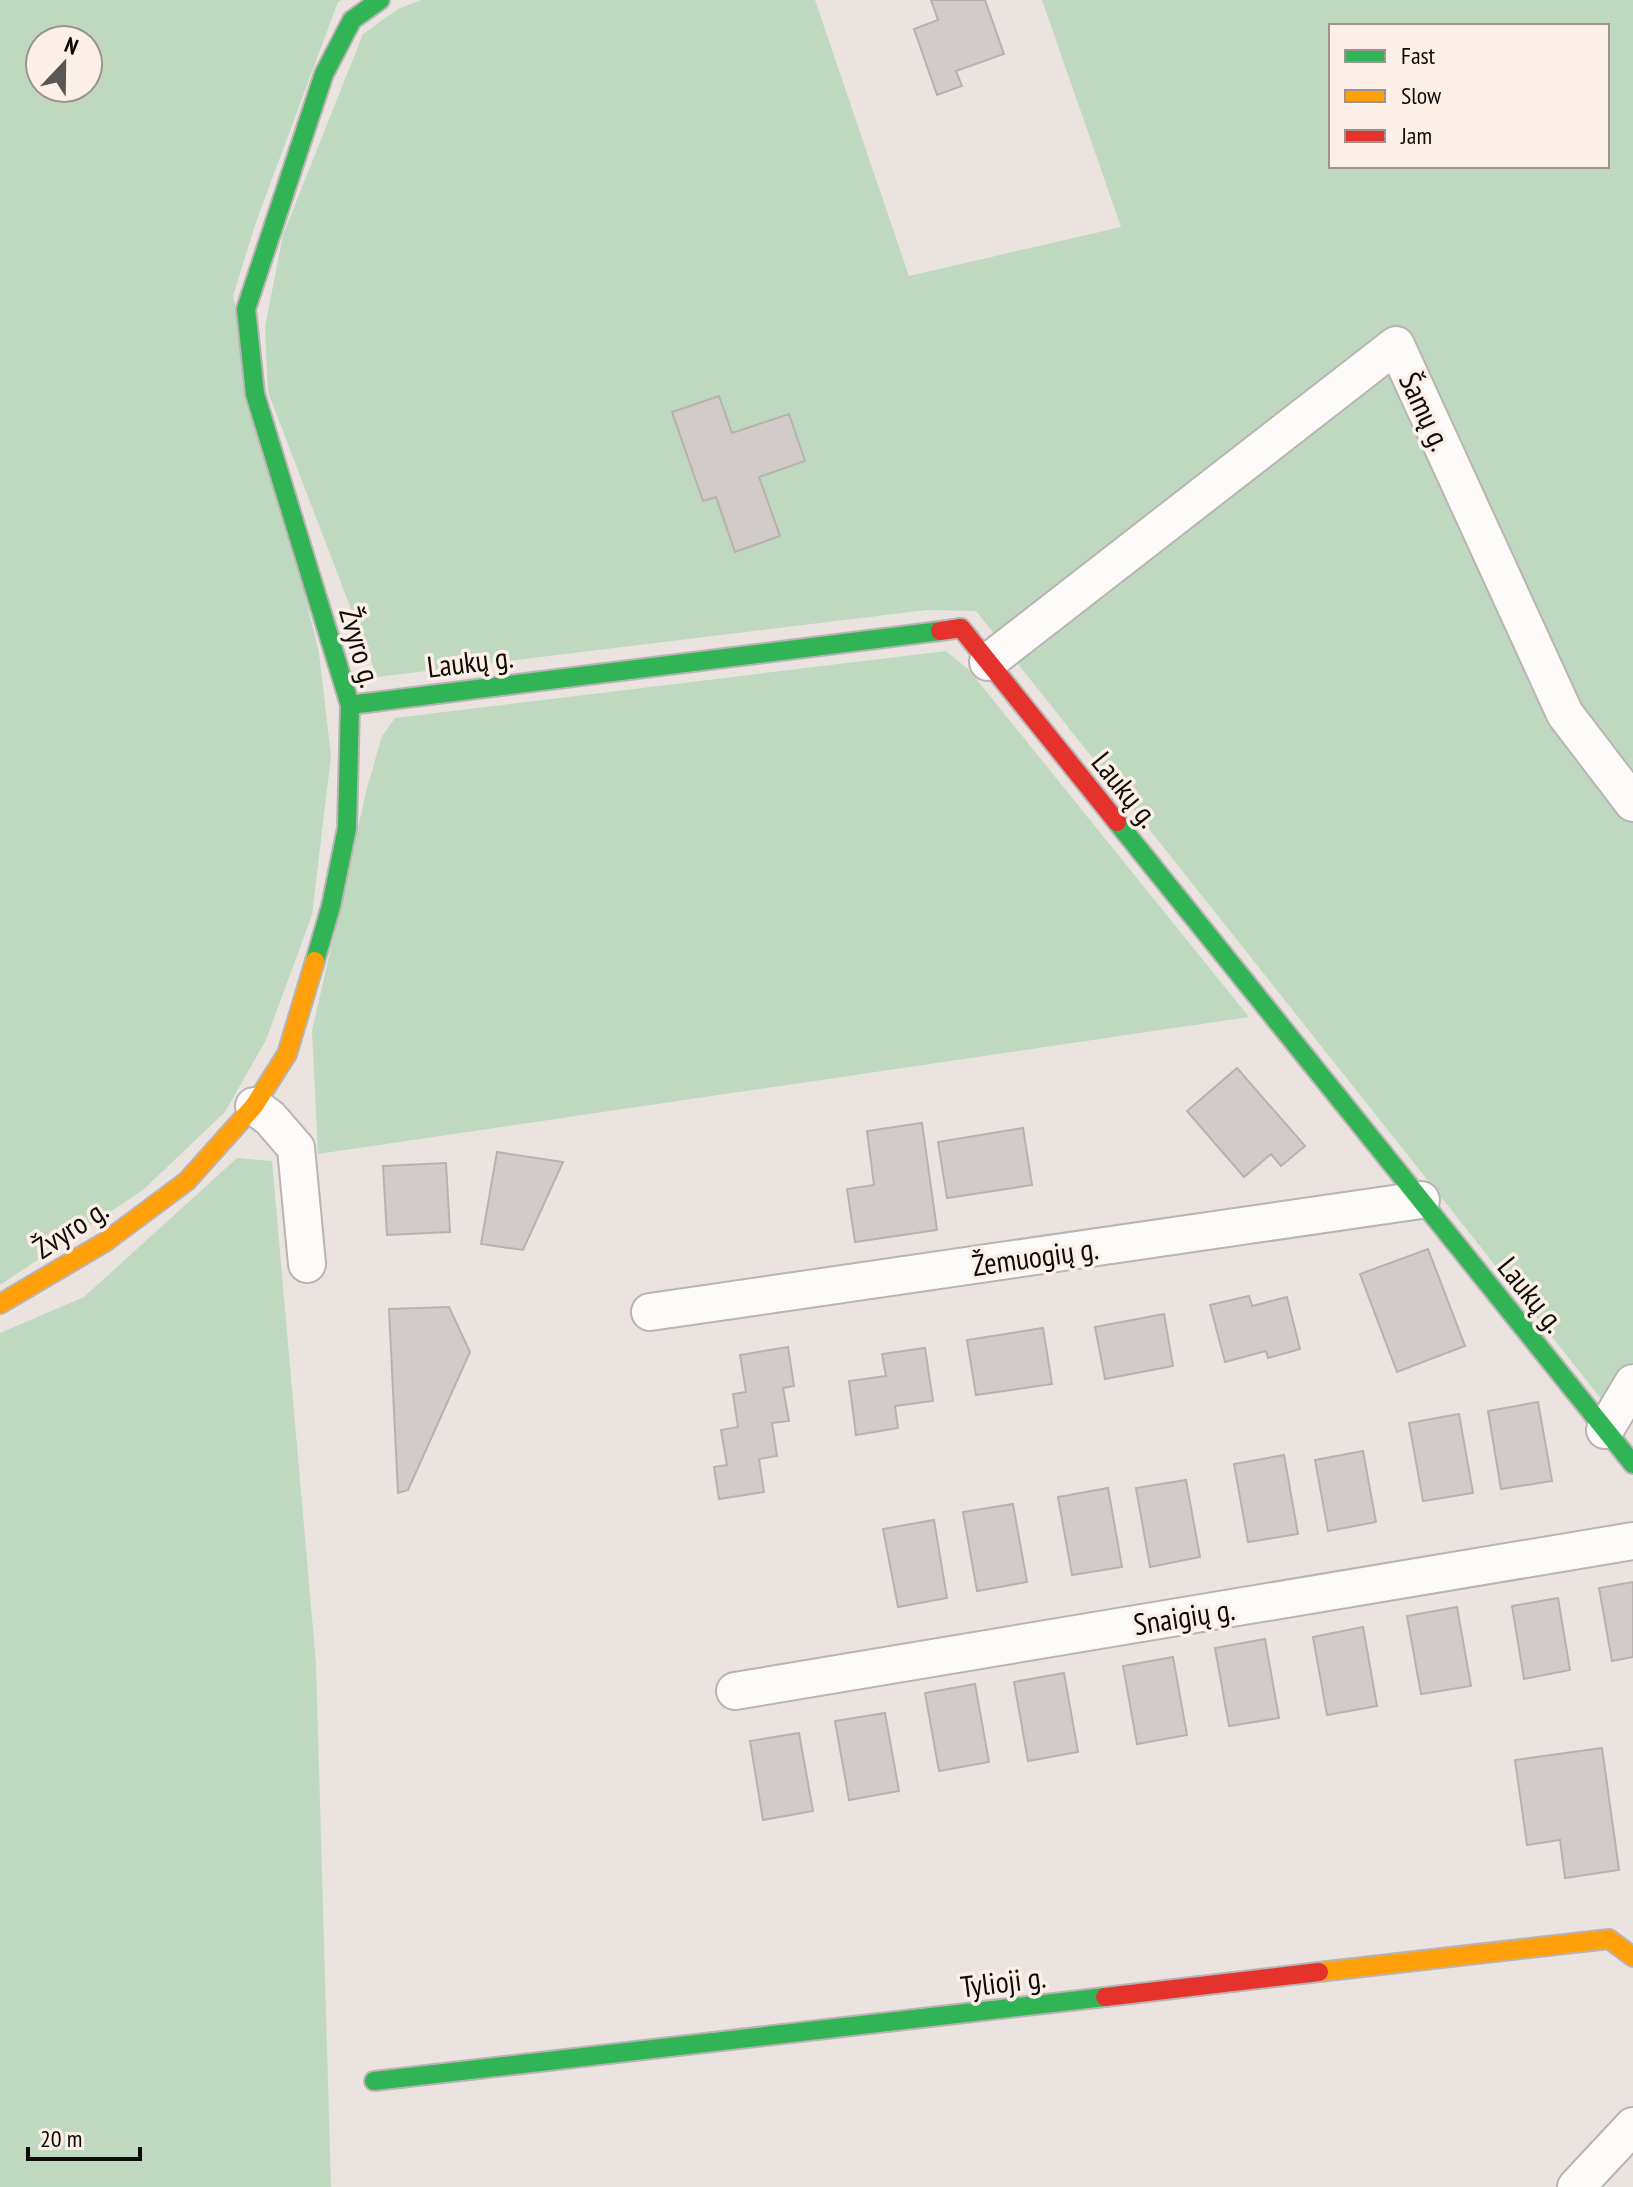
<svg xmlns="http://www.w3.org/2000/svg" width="1633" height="2187" font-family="'PT Sans Narrow',sans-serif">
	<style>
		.green { fill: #bfd9c1; fill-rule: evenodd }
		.building { fill: #d1cbc9; stroke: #b7b2b0; stroke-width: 2 }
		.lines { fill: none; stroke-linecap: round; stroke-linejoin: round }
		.street-casing { stroke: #b9b4b1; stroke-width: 40 }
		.fast-casing { stroke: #b9b4b1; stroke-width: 22 }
		.slow-casing { stroke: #b9b4b1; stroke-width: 22 }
		.jam-casing { stroke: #b9b4b1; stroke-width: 22 }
		.street { stroke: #fcfbfa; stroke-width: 36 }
		.fast { stroke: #30b455; stroke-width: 18 }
		.slow { stroke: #ff9f0a; stroke-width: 18 }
		.jam { stroke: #e5322d; stroke-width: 18 }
		.labels { text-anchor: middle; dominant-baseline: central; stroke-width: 7; stroke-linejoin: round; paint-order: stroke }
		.street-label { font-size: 30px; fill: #0e0a08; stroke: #fcefe8 }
	</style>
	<rect width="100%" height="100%" fill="#eae3e0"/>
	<path class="green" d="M0,0H341L338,2L256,222L233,296L319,653L331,756L312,915L266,1040L225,1112L143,1190L0,1285ZM40,40H88V88H40Z
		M421,0H815L909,276L1121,227L1042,0H1633V1416L1625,1429L976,611L927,610L377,677L268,392L265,327L283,235L363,34L398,9ZM1331,26H1607V166H1331Z
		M946,651L969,670L1249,1017L318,1154L312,1031L367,788L382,736L395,718Z
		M237,1158L272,1161L316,1663L331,2187H0V1333L84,1297Z"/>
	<path class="building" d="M931,0H985L1004,54L956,71L962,86L937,95L914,29L938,20Z
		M719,396L732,433L789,414L805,461L759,477L780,536L735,552L716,497L703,501L672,412Z
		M1237,1068L1305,1146L1281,1166L1271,1154L1244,1177L1187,1111Z
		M922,1123L937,1230L855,1242L847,1189L874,1185L867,1131Z
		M1023,1128L1032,1185L947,1198L938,1142Z
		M497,1152L563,1162L523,1250L481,1244Z
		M446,1163L450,1232L387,1235L383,1166Z
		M1428,1249L1465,1346L1397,1372L1360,1274Z
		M1249,1296L1252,1306L1287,1297L1300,1349L1268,1358L1266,1351L1225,1362L1210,1305Z
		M449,1307L470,1352L408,1490L398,1493L389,1309Z
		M1164,1314L1173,1366L1105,1379L1095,1327Z
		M1043,1328L1052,1384L976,1395L967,1340Z
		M788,1347L794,1386L783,1388L789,1421L772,1423L777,1456L759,1459L764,1492L719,1499L714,1467L727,1465L721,1430L738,1427L733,1394L746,1392L740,1355Z
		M925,1348L933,1401L895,1406L898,1428L856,1435L849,1381L886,1376L882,1354Z
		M1538,1402L1552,1481L1501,1489L1488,1411Z
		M1459,1414L1473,1493L1423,1501L1409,1423Z
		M1363,1451L1376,1522L1328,1531L1315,1460Z
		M1284,1455L1298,1534L1248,1542L1234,1464Z
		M1186,1480L1200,1557L1150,1567L1136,1488Z
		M1108,1488L1122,1567L1072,1575L1058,1497Z
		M1013,1504L1027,1582L977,1591L963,1512Z
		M934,1520L947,1598L898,1607L883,1529Z
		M1633,1582V1657L1612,1661L1599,1588Z
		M1558,1598L1570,1670L1524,1679L1512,1606Z
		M1457,1607L1471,1686L1421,1694L1407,1616Z
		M1363,1627L1377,1706L1327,1715L1313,1637Z
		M1265,1639L1279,1718L1229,1726L1215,1648Z
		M1173,1657L1187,1735L1137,1744L1123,1666Z
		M1064,1673L1078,1752L1028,1761L1014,1682Z
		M975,1684L989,1762L939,1771L925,1693Z
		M885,1713L899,1791L849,1800L835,1721Z
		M799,1733L813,1811L763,1820L750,1741Z
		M1602,1748L1619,1870L1565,1878L1560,1840L1527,1845L1515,1760Z"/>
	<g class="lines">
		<g class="street-casing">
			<path id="street" d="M988,662L1396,345L1565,714L1633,803
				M254,1106L270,1118L296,1148L307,1264
				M650,1312L1421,1200
				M1605,1430L1633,1383
				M735,1691L1633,1541
				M1576,2187L1633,2126"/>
		</g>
		<g class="fast-casing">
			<path id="fast" d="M350,705L940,631
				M1117,822L1633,1464
				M315,961L331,906L347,828L350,705L255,394L246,309L324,74L352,20L380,0
				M374,2081L1105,1997"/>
		</g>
		<g class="slow-casing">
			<path id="slow" d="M0,1304L105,1242L187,1181L254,1106L287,1054L315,961
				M1319,1972L1609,1939L1633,1957"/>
		</g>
		<g class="jam-casing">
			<path id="jam" d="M940,631L961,628L1117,822
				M1105,1997L1319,1972"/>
		</g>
		<use href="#street" class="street"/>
		<use href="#fast" class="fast"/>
		<use href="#slow" class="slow"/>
		<use href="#jam" class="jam"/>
	</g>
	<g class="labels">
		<g class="street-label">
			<text transform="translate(1426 411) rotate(65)">Šamų g.</text>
			<text transform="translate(361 647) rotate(74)">Žvyro g.</text>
			<text transform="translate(470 661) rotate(-7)">Laukų g.</text>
			<text transform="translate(1126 789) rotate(51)">Laukų g.</text>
			<text transform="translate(70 1228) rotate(-33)">Žvyro g.</text>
			<text transform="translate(1035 1256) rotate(-8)">Žemuogių g.</text>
			<text transform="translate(1532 1294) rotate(51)">Laukų g.</text>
			<text transform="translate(1184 1616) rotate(-9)">Snaigių g.</text>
			<text transform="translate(1003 1981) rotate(-7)">Tylioji g.</text>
		</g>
	</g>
	<rect x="1329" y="24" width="280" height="144" fill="#fcefe8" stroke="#9d938e" stroke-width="2"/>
	<rect x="1345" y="50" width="40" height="12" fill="#30b455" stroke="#9d938e" stroke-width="2"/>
	<text x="1401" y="64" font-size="24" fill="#0e0a08">Fast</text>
	<rect x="1345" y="90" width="40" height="12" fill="#ff9f0a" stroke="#9d938e" stroke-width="2"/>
	<text x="1401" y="104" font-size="24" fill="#0e0a08">Slow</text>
	<rect x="1345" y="130" width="40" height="12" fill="#e5322d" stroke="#9d938e" stroke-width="2"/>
	<text x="1401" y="144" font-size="24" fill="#0e0a08">Jam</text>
	<g transform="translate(64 64) rotate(22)"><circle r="38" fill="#fcefe8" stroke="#9d938e" stroke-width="2"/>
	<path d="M0-6L14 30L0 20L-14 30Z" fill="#5b5654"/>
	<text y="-12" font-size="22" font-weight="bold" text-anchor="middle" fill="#0e0a08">N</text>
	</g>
	<path d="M28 2147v12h112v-12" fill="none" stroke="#0e0a08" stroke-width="4"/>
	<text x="40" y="2147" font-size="24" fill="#0e0a08" stroke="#fcefe8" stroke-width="6" paint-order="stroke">20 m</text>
</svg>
